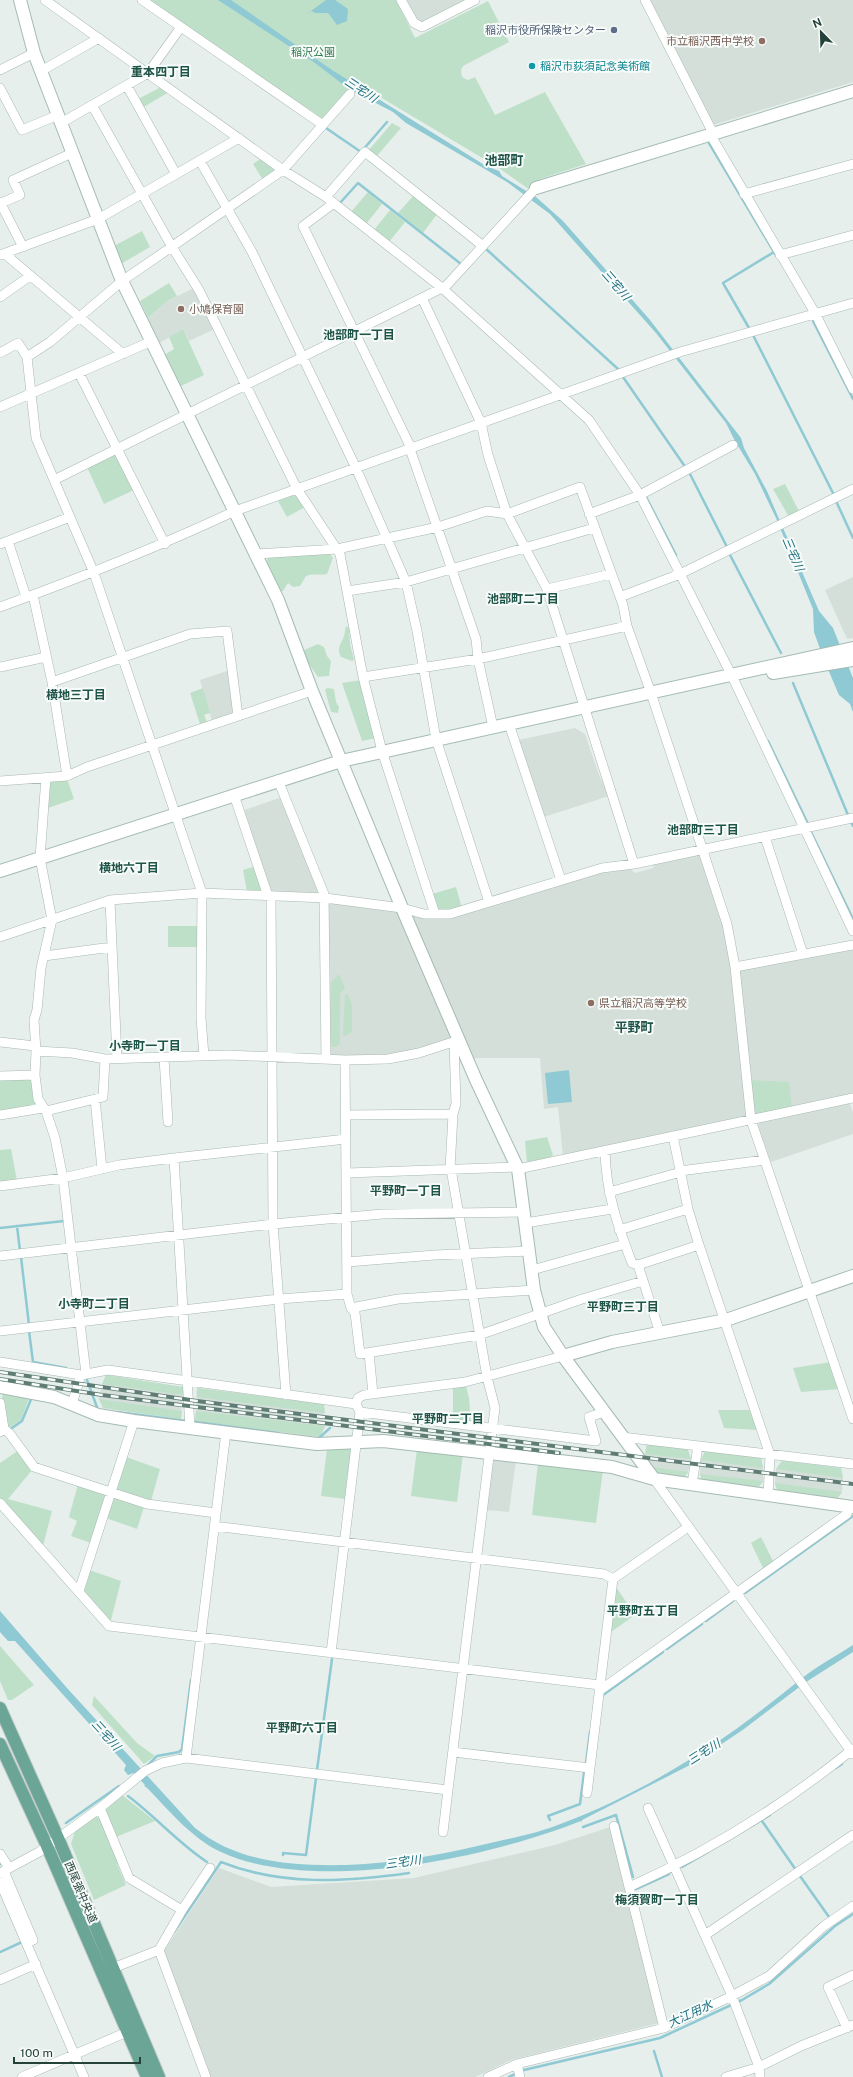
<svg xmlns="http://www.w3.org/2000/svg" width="853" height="2077" font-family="'Public Sans','Noto Sans JP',sans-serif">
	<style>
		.built { fill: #d4dfda }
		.green { fill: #bfe0c8 }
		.water { fill: #8ec9d4 }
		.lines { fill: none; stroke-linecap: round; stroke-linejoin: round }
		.stream { stroke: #8ec9d4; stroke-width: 2.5 }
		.street-casing { stroke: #a8b8b2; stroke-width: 10 }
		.secondary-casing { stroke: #a4bbb3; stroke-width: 14 }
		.primary-casing { stroke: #c2cac8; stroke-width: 14 }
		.street { stroke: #fff; stroke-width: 9 }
		.secondary { stroke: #fff; stroke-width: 12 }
		.primary { stroke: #6aa596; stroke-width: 12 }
		.rail-casing { stroke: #5f7d75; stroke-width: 4 }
		.rail { stroke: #f7fbf9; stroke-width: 2.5; stroke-dasharray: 8; stroke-linecap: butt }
		.service-dot { fill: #5c6f8a; stroke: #f7fbf9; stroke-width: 1.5 }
		.education-dot { fill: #8d6e63; stroke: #f7fbf9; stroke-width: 1.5 }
		.culture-dot { fill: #0f9aa8; stroke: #f7fbf9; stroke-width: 1.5 }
		.labels { text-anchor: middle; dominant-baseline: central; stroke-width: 4; stroke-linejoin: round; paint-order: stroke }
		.service-label { font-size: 11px; fill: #4e5e75; stroke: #f7fbf9; text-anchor: end }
		.education-label { font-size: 11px; fill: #785e54; stroke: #f7fbf9; text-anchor: start }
		.park-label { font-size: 11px; fill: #2d7a4b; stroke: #f7fbf9 }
		.culture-label { font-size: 11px; fill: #0d838f; stroke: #f7fbf9; text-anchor: start }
		.street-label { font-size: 11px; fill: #24423a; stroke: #f7fbf9 }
		.neighbourhood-label { font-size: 12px; font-weight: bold; fill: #1f5548; stroke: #f7fbf9 }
		.water-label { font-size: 12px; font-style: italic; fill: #1c6f80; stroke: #f7fbf9 }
		.quarter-label { font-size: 13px; font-weight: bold; fill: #1f5548; stroke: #f7fbf9 }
	</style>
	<rect width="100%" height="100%" fill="#e6efeb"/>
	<path class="built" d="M407,0H465L422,22H418Z
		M649,0H853V82L713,125Z
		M194,288L215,329L189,341L183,329L158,344L146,320L167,301Z
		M853,577V638L847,639L825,590Z
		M230,670L234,714L212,721L200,680Z
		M575,728L585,734L599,775L609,796L544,817L518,740Z
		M282,797L322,893L272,892L269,890L242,811Z
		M697,854L700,857L723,924L733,970L853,945V1094L847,1096L853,1112V1134L771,1162L758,1125L760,1121L759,1115L749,1112L746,1118L563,1156L558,1107L544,1109L540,1058H473L464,1036L404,1055L332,1056L329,1054L327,904L331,902L416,915L423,918L600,871L629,868L635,873L653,868L654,863Z
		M106,1375L183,1387L181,1419L103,1408L99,1399L102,1384Z
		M197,1388L324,1404L325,1426L320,1437L195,1421Z
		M647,1443L687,1448L691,1459L688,1472L683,1479L658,1476L645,1454Z
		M705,1451L761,1458L763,1468V1481L758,1488L702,1481L700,1474L701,1460Z
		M497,1458L516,1460L509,1512L486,1510L492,1461Z
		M782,1461L841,1468L843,1478L842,1492L837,1499L777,1490L775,1483L776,1469Z
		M610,1827L659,2023L511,2060L475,2077H211L164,1951L219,1868L271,1887L414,1878L555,1845Z"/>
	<path class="green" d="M146,0H396L415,38L488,1L509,42L463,66L461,70L462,77L468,80L475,77L495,115L545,92L586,164L540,179L530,190L499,168L355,82L322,121Z
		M161,87L169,92L142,108L138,99Z
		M392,123L401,128L376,157L368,151Z
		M262,158L277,170L263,180L253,164Z
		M368,192L382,204L366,224L351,212Z
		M414,195L438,213L423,233L398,213Z
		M390,210L405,222L389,242L374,230Z
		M142,231L150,247L121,264L114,246Z
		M169,283L177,296L167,301L148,318L140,301Z
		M183,329L204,375L179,387L164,355L174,349L169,337Z
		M115,452L134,490L104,504L86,465Z
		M785,484L799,511L789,517L773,489Z
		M294,495L297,496L305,507L287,517L278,501Z
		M329,553L333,558L327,574C319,576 314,573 306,576L300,586L293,587L288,583L283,591L280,592L267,563V559L271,556Z
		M346,626L349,628L350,644L354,660L352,661L341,657C336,647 341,645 344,636C345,633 345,629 346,626Z
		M318,644L324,647L327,656L331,661L329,676L318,677L307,661L304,650Z
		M362,680L376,738L362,741L342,683Z
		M203,688L210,713L204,715L207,722L200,724L190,693Z
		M327,688L334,689L336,702L339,707L338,713L331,712L325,690Z
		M67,779L74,799L48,808L46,804L48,781Z
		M256,866L264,890L262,893L247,891L243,870Z
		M456,887L462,908L449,912L438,910L432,894Z
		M168,926H199V947H168Z
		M339,974L345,988L340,994V1043L336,1047H332L331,1042V982Z
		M345,994L348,995L352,1005V1032L345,1036L343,1034Z
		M32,1077L38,1106L0,1112V1078Z
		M751,1080L789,1082L792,1107L756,1116L753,1112Z
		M547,1137L553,1155L550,1158L527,1163L525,1141Z
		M11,1149L17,1181L0,1182V1150Z
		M831,1362L840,1389L801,1392L793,1368Z
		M106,1375L183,1387V1395L102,1384Z
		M466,1386L469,1398L471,1423L453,1420V1388Z
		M197,1388L324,1404L325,1413L197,1397Z
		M3,1392L30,1396L21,1420L8,1429L2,1398Z
		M99,1399L182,1411L181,1419L103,1408Z
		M718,1410H751L758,1430L724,1428Z
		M196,1411L325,1426L320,1437L195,1421Z
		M647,1443L687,1448L691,1459L645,1454Z
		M349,1448L352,1452L346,1499L321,1496L327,1449Z
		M417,1449L463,1454L457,1502L411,1496Z
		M19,1450L33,1469L8,1499L52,1511L43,1546L0,1498V1463Z
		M705,1451L761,1458L763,1468L701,1460Z
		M126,1457L160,1469L151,1501L119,1491L116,1486Z
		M782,1461L841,1468L843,1478L776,1469Z
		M538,1463L603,1470L596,1523L532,1515Z
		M653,1467L688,1472L683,1479L658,1476Z
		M700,1474L763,1481L758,1488L702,1481Z
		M775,1483L842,1492L837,1499L777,1490Z
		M78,1484L105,1493L107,1496L91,1543L71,1536L77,1521L69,1517Z
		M117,1497L144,1507L137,1529L106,1518L113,1499Z
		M761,1537L774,1563L764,1570L751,1543Z
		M89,1570L121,1581L110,1624L84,1593V1586Z
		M616,1587L635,1615L611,1632Z
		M0,1646L34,1685L12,1700H8L0,1681Z
		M94,1696L137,1743L155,1756L144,1764L92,1705Z
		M122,1795L155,1821L116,1837L105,1813L106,1807Z
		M95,1816L102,1819L120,1862L117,1864L126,1885L94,1900L71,1844L75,1831Z"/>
	<path class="water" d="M218,0H231L332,70L486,166L499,171L502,176L536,197L563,221L650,320L741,438L744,448L767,491L819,611L833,628L853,678V712L850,704L839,695L824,660L814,632L813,609L776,518L755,474L735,441L726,423L656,333L550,214L507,182L406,123L393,112L349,89L315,63Z
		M326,0H335L348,9L347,21L337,25L328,13H315L312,11L307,14Z
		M569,1070L572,1102L548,1104L545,1073Z
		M0,1611L67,1688L195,1828C238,1863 293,1866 347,1865C394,1863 440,1855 486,1844C512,1838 539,1833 563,1823C614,1804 663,1777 708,1748C741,1727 771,1703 801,1679C817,1666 836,1656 853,1645V1652L806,1682L744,1729L692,1764L582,1820L581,1823V1821C488,1858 314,1895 221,1852C191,1838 169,1810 146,1787L144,1786L145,1785L134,1773L128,1775L124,1770L126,1765L15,1641H8L0,1632Z"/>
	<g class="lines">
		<path class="stream" d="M326,128L361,152L387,122
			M709,143L777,257
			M340,203L358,183L461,264
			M485,248L618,369
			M813,321L853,399
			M749,328L723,283L774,252
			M753,335L834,495
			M623,377L686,468
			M689,472L727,547
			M646,497L676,555
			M836,501L853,538
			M729,553L781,653
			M793,683L848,815
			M768,741L808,824
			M851,822L853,826
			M810,830L853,919
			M17,1226L20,1251
			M0,1228L64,1221
			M21,1257L29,1325
			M29,1331L33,1362L66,1368
			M87,1380L98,1410
			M117,1412L186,1421
			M195,1422L278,1433
			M12,1428L22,1421L32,1397
			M319,1438L330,1428
			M745,1593L853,1516
			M706,1621L733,1601
			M667,1649L702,1624
			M603,1695L663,1652
			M586,1763L590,1732
			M147,1766L157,1756L179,1752L182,1749L191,1680
			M836,1768L842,1764
			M317,1770L332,1659
			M128,1796C156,1817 178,1843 207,1862
			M550,1820L548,1816L580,1804L584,1773
			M762,1821L796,1870
			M66,1823L119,1786
			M583,1827L616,1815L633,1877
			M750,1827L770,1815
			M283,1855V1853L306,1855L316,1778
			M0,1863V1864
			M682,1867L708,1852
			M800,1876L829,1917
			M636,1889L669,1874
			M174,1932L221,1862C281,1886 346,1882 409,1873
			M0,1952L22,1942
			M654,2051L662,2077
			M509,2077L524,2070L660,2038L742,2000L769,1984L835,1926L853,1914"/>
		<g class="street-casing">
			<path id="street" d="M45,0L283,170L326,197L442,288L589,420L640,495L732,676L853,931
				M142,0L323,125
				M401,0L414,23L422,27L475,0
				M645,0L713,133
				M0,70L34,53
				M41,71L99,38
				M127,86L176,174
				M0,88L22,130L58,115
				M92,105L172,247L199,290L297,489L340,554L363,677L382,751L435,914
				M61,123L148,73L181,27
				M710,134L815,313L853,389
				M200,161L252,252L356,468L406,582L417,631L436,739L489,902
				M744,194L853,164
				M326,197L365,152L483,246
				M0,202L23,247
				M1,203L20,195L13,180L72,153
				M334,203L303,226L411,448
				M5,254L123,354
				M0,255L98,219L239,138
				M780,255L853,235
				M0,297L30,276
				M422,298L481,423L488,455L507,514L547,589L634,864
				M0,353L18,343L27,357
				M79,373L165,544
				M0,407L152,341
				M410,449L476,639L478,659L493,727
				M54,480L446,286L536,188
				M589,514L640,495L733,445
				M8,541L26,597
				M0,544L70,517
				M256,554L337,549L438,527L487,511L507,514L580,487L623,605L627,626L651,693L727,924L735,967L751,1120L853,1419
				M547,589L611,574
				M347,591L406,582L594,528
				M33,595L52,682L67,776
				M620,597L680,574L853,489
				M0,607C80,578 158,547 235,511L680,352L853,303
				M0,667L46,657
				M363,677L478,659L627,626
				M52,682L190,634L227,631L238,716
				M509,724L561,880
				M46,777L40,858L52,920L41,968L37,1010L34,1020L36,1051L35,1075L38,1099L46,1111L55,1138L63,1178L86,1374
				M278,780L324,894L326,1059
				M0,781L67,776L87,767L312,691
				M234,795L268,896
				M765,837L803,954
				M271,896L273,1224L286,1395
				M110,900L117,1059
				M0,937L110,900L202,893L325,898L402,908L424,914H450L602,868L634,864L853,818
				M44,956L112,947
				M735,967L853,945
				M0,1042L35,1046
				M36,1051L72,1053L105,1059L229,1055L345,1060L388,1059L419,1053L459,1040
				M204,1056L201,1018L202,893L94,573L36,438L27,357L50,342L122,281L283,170L350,94
				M164,1058L168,1122
				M345,1060L347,1294L351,1308L355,1313L360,1354L479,1335L582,1299L643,1281
				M0,1076L35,1075
				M95,1099L102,1169
				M46,1111L103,1097L105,1059
				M0,1115L43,1108
				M346,1115L453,1114
				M673,1136L688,1209L699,1245L770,1455L768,1495
				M605,1151C606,1192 617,1224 632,1263L638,1265
				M174,1158L190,1428
				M450,1169L453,1114L456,1104L454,1042
				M518,1169L853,1098
				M680,1171L765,1160
				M347,1173L517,1167
				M0,1186L63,1178L119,1165L174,1158L346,1139
				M609,1192L681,1172
				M525,1223L612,1209
				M619,1230L688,1209
				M0,1256L273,1224L382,1214L524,1212
				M347,1262L435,1255L529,1251
				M532,1270L625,1244
				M351,1308L398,1299L534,1290
				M0,1331L279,1299L347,1294
				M660,1333L638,1265L699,1245
				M369,1353L373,1394
				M0,1362L81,1375L108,1370L356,1404
				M0,1403L4,1429L0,1432
				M72,1404L81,1375
				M360,1412L596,1441L589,1417L604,1412
				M4,1429L10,1434L34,1467L147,1504L216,1513
				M622,1437L853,1464
				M654,1479L853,1754
				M692,1484L698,1446
				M0,1503L109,1626L600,1685
				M214,1526L604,1574L613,1579
				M79,1591L134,1421
				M331,1653L360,1412L356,1404L358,1398L364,1395L465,1382L563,1356
				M599,1691L847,1514L849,1507
				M453,1752L590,1768L613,1579L688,1527
				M186,1758L226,1432
				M587,1793L590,1768
				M100,1808L129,1878L182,1910
				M648,1808L732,1996L759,2067L760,2077
				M614,1826L629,1887
				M443,1832L448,1790
				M0,1854L9,1868
				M4,1871L33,1940L27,1943
				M0,1873L39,1852L100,1808L145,1771L162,1763L186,1758L448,1790L495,1408L487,1377L451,1169
				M0,1882L84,2077
				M705,1935L853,1835
				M159,1950L206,2077
				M113,1968L159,1950L182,1910L210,1868
				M0,1980L36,1964
				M664,2028L629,1887C708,1852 785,1804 853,1749
				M847,2028L828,1987L853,1975
				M517,2064L520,2077
				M22,2077L127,2032
				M488,2077L517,2064L664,2028L732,1996L769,1976L824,1926L853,1906
				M726,2077L759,2067L801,2046L853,2025"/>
		</g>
		<g class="secondary-casing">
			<path id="secondary" d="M20,0L34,53L122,281L278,600L312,691L402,908L476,1080L518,1169L534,1290L544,1327L563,1356L654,1479
				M536,188L853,91
				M773,673L853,660
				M0,871L341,761L853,648
				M563,1356L612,1342L726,1320L853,1276
				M0,1387L54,1397L98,1415L134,1421L317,1444L383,1441L489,1453L612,1467L654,1479L853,1507"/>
		</g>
		<g class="primary-casing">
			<path id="primary" d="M0,1708L58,1838L159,2077
				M0,1744L47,1846L147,2077"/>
		</g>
		<use href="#street" class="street"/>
		<use href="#secondary" class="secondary"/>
		<use href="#primary" class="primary"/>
		<g class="rail-casing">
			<path id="rail" d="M0,1372L197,1401L853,1484
				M0,1379L102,1395L559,1453"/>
		</g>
		<use href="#rail" class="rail"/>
	</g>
	<circle class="service-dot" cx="614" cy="30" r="4"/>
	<g class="education-dot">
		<circle cx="762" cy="41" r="4"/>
		<circle cx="181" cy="309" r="4"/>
		<circle cx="591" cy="1003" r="4"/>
	</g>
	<circle class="culture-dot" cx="532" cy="66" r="4"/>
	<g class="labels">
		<g class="service-label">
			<text x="606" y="30">稲沢市役所保険センター</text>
		</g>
		<g class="education-label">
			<text x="754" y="41" text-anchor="end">市立稲沢西中学校</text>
			<text x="189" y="309">小鳩保育園</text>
			<text x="599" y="1003">県立稲沢高等学校</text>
		</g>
		<g class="park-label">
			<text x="313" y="52">稲沢公園</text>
		</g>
		<g class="culture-label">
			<text x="540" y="66">稲沢市荻須記念美術館</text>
		</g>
		<g class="street-label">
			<text transform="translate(81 1892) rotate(67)">西尾張中央道</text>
		</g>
		<g class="neighbourhood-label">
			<text x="161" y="72">重本四丁目</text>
			<text x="359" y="335">池部町一丁目</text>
			<text x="523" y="599">池部町二丁目</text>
			<text x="76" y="695">横地三丁目</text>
			<text x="703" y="830">池部町三丁目</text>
			<text x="129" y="868">横地六丁目</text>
			<text x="145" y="1046">小寺町一丁目</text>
			<text x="406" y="1191">平野町一丁目</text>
			<text x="94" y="1304">小寺町二丁目</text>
			<text x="623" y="1307">平野町三丁目</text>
			<text x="448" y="1419">平野町二丁目</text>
			<text x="643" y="1611">平野町五丁目</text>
			<text x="302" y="1728">平野町六丁目</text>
			<text x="657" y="1900">梅須賀町一丁目</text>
		</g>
		<g class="water-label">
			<text transform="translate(361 90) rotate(33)">三宅川</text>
			<text transform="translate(616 285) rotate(49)">三宅川</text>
			<text transform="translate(793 554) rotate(67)">三宅川</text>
			<text transform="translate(106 1735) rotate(48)">三宅川</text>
			<text transform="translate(704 1752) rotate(-32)">三宅川</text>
			<text transform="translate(403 1862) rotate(-8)">三宅川</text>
			<text transform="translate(690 2014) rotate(-25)">大江用水</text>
		</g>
		<g class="quarter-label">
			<text x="504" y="160">池部町</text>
			<text x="634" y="1027">平野町</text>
		</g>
	</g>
	<g transform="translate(821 32) rotate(337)" stroke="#f7fbf9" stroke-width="3" paint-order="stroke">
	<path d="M0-3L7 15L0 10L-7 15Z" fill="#24423a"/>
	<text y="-6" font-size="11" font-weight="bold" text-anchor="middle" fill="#24423a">N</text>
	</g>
	<path d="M14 2057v6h126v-6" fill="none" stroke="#24423a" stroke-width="2"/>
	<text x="20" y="2057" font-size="12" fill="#24423a" stroke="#f7fbf9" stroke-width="3" paint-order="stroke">100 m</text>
</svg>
